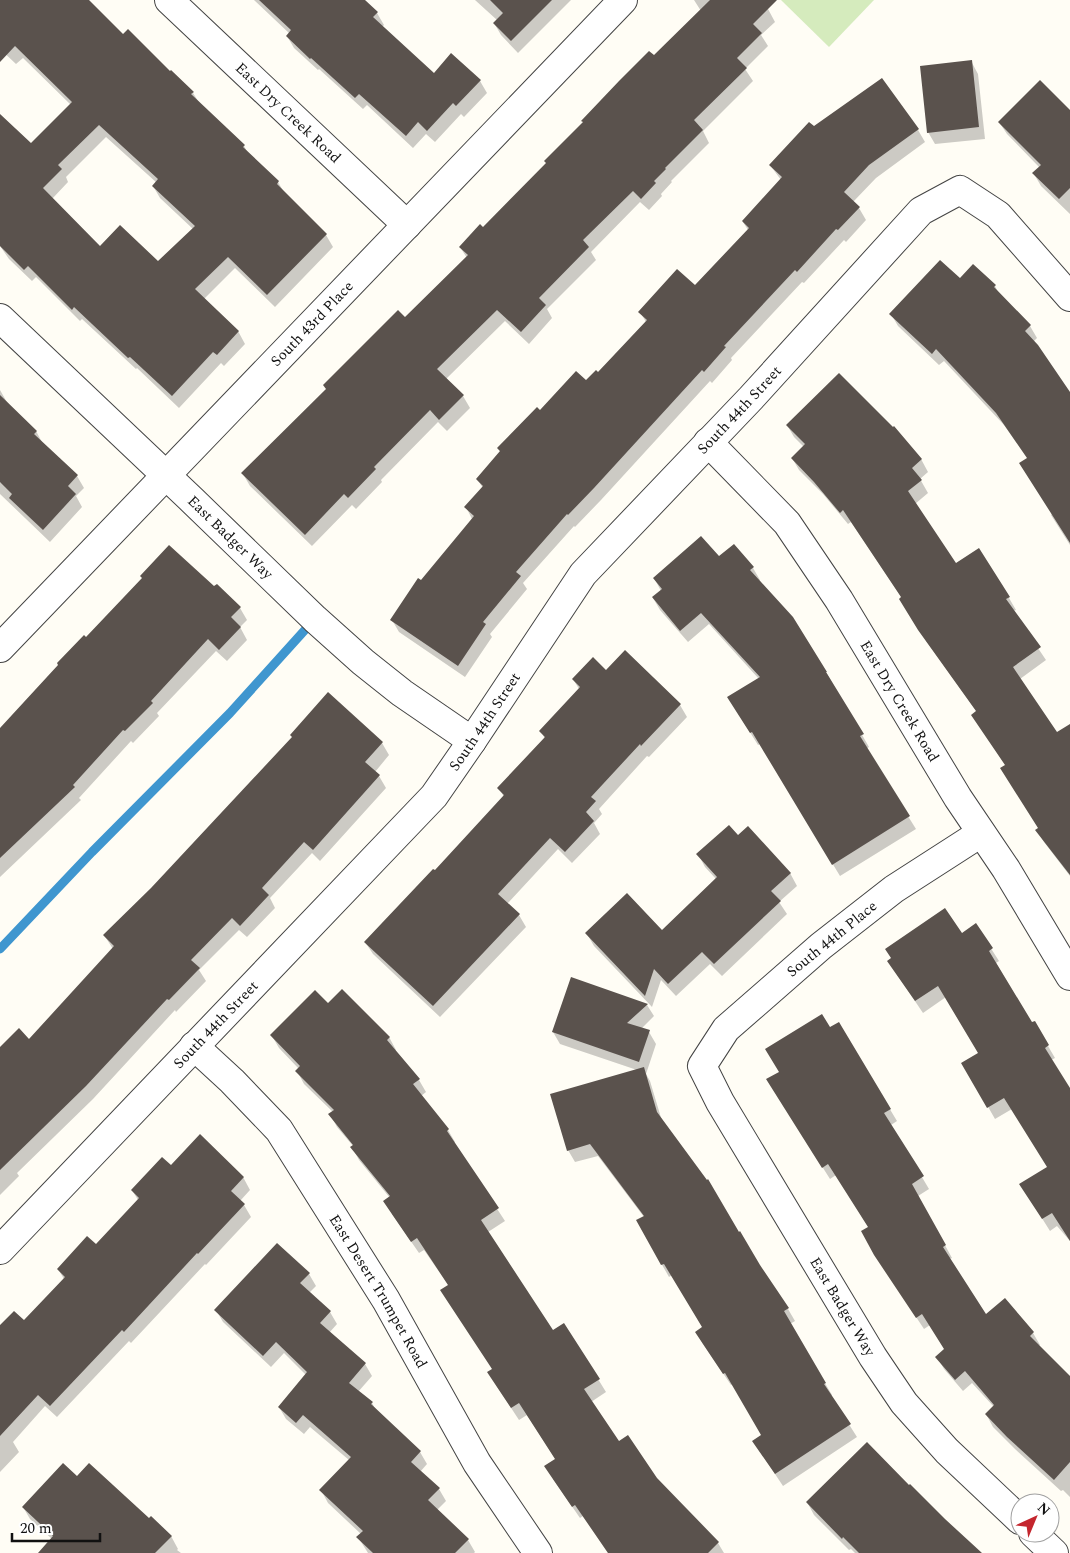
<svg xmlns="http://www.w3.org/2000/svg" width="1070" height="1553" font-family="Spectral,serif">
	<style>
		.green { fill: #d5ebbd }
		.shadow { fill: #0003; fill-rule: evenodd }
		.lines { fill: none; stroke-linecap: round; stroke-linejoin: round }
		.stream { stroke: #3f96cf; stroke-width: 9 }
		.building { fill: #5a524d; fill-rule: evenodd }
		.minor-casing { stroke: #444; stroke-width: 30 }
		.minor { stroke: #fff; stroke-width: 28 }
		.labels { text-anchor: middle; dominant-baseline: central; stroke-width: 5; stroke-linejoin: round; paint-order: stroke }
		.street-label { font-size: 15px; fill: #111; stroke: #fff }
	</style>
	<rect width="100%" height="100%" fill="#fffdf5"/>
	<path class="green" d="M781,0H874L829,47Z"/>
	<path class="shadow" d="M0,0H87L123,35L193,93L200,104L244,146L248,153L278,182L285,194L326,235L333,247L275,307L235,268L204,299L238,331L245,344L224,366L221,363L179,408L137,368L136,369L82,319L80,321L36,277L32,281L9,259L0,246V116L31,145L71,105L23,58L16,64L0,49ZM106,137L157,183L153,186L160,198L193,229L158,263L100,247L52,199L68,182L66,177Z
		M254,0H363L377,13L384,25L382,27L434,74L480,81L487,93L464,117L461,114L435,142L426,134L413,148L367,105L363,109L319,69L318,70L294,48L287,36L290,34Z
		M475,0H571L518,53L501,35L494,23L497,20Z
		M694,0H758L768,9L775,22L761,35L768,46L745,69L753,81L703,131L709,143L671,181L672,182L661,194L662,196L649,210L640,202L591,252L596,260L547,309L552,318L529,344L505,321L446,379L463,396L470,408L447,431L438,422L381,480L382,482L356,509L352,505L312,546L250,486L243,474L467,258L460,247L483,228L701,11Z
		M971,61L978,74L985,139L935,144L928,132Z
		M881,80L918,130L925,142L876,178L853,202L859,208L866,220L846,242L844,240L804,283L802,282L731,358L732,360L712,383L710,381L601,500L575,527L574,526L523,583L527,589L490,634L492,637L465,677L399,632L392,620L472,519L466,507L483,488L477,479L501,453L498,448L540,412L598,374L646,322L640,312L695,287L748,230L743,222L781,180L770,165L814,128Z
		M1070,112V214L1041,186L1034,174L1040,168L1007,134L999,122Z
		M960,280L995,286L999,294L1030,326L1037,338L1033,342L1070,394V545L1051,515L1052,514L1028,459L1004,425L944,361L939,365L898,326L891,314Z
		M0,390L8,404L36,431L43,444L77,476L84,488L76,496L82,507L50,542L0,494Z
		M787,425L921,459L928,472L920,479L928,493L915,504L955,564L978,550L1009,598L1016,610L1013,611L1046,660L1020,679L1057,734L1070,725V876L1044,842L1037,830L1039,829L1006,766L972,715L977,712L927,642L902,598L851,522L848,524L823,494L799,470L792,458L804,447L794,437Z
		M734,546L753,568L760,580L759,581L792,618L826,672L869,747L866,749L916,829L840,876L760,744L758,745L736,710L759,679L709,624L688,642L660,610L653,598L661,591L654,578L719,558Z
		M214,588L240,608L247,620L240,627L247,640L227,661L216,651L157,713L159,716L133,743L131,741L79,798L81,800L0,877V729L86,639Z
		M606,672L680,705L687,717L649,757L647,756L599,809L602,814L594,823L600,834L572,863L558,849L507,904L519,915L526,927L440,1017L373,954L365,942L435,872L504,797L499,788L545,739L541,731L579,689L573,679Z
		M328,694L382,743L389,755L375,772L379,776L386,788L320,861L312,853L270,898L275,908L247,937L239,930L199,970L206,981L176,1012L175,1010L93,1099L17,1173L19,1176L0,1195V1049L29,1041L113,949L104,935L152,889L293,738Z
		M738,837L790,873L797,886L779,902L787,914L722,976L710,964L676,996L661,980L652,1007L594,946L587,934L662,932L716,879L705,867L698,854Z
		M976,925L999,961L996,963L1032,1024L1034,1022L1055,1058L1051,1060L1070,1090V1241L1057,1226L1050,1231L1028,1196L1048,1167L1012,1109L995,1119L963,1063L980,1054L946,997L923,1013L896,973Z
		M328,1004L389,1037L396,1050L395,1051L419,1080L426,1092L421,1096L448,1130L455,1142L454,1143L505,1221L488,1232L553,1332L564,1324L606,1392L591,1402L618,1443L718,1543L724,1553H608L583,1516L580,1518L553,1479L556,1460L527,1415L519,1420L496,1385L493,1370L449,1286L424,1250L419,1253L392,1214L390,1198L359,1160L352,1147L353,1146L337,1127L330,1114L333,1112L304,1084L297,1071L299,1069L279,1048L272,1036Z
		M647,1005L654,1016L641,1029L649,1032L656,1044L646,1074L650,1081L662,1121L788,1309L795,1321L790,1324L832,1395L831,1396L857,1437L783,1486L761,1453L763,1435L733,1384L731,1385L703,1344L696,1332L703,1328L672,1275L669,1277L637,1221L644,1217L598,1156L575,1162L568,1150L637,1070L560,1044L553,1032Z
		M838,1023L897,1121L891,1125L929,1189L918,1196L952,1258L949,1259L986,1315L1033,1333L1040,1345L1038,1346L1070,1378V1497L1063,1490L1061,1491L1015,1449L993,1427L986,1414L994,1407L972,1383L963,1391L944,1369L937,1357L946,1350L930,1325L924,1329L883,1267L869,1228L836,1175L830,1179L775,1092L780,1072L830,1029Z
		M171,1167L243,1177L250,1190L240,1201L244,1205L251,1217L206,1265L205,1264L131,1343L129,1341L57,1417L45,1406L13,1442L19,1452L0,1472V1328L24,1322L64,1279L58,1269L96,1246L138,1200L132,1190Z
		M309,1274L316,1286L309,1293L330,1312L337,1324L329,1333L365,1364L372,1376L358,1392L372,1403L376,1410L420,1452L427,1464L420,1472L439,1489L446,1501L437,1510L468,1540L475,1552L474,1553H368L358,1537L361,1534L328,1503L321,1490L349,1460L310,1427L304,1434L286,1419L279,1407L306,1375L284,1353L271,1367L223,1322L216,1310Z
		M77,1478L149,1520L171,1536L178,1549L177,1550L181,1553H49L52,1539L30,1519L23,1507Z
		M909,1486L980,1553H855L851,1549L849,1550L814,1515L807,1502Z"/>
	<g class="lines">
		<path class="stream" d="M0,949L92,852L230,713L313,621"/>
	</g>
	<path class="building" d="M0,0H89L123,34L128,29L170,71L171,70L194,92L191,94L245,145L243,147L279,181L277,184L327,234L267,295L228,257L195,289L239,331L217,355L213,352L172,396L130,357L128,358L74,307L72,310L28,266L24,270L0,246V114L31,143L72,102L15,46L0,62ZM99,125L158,179L152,186L195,226L158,261L120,225L100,246L43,188L62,169L58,165Z
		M259,0H365L378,12L373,17L434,73L451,53L481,80L456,106L453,103L427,131L418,122L406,136L359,94L355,98L311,58L310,59L286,36L291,30Z
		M490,0H552L511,41L493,23L503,13Z
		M710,0H777L753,24L762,33L737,58L747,68L694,120L703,130L665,168L666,169L654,181L656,183L641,199L633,191L583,240L589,247L539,298L546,305L521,332L497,310L437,369L464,395L439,420L430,410L374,467L376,469L348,498L344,494L305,535L241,473L326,389L323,385L398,310L405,317L468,255L459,247L480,224L483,227L546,163L544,161L583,122L581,121L619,81L649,51L654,55Z
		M972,60L979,127L927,133L920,66Z
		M882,78L919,129L869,165L844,192L860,207L838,230L836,229L797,272L795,270L724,346L726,347L704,372L702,370L594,488L568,515L567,514L516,572L521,576L483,622L486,624L458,666L390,620L418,578L421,580L474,516L464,507L483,486L476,479L500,451L497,448L537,407L540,410L576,371L586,380L596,370L598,372L647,320L638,312L677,269L695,285L749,228L742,221L782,177L769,165L809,122L814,126Z
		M1040,80L1070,110V188L1059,199L1032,173L1041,165L998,122Z
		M940,260L960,278L973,264L996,285L994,287L1031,325L1025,331L1038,345L1070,392V543L1019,463L1027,458L996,413L936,349L932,354L889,314Z
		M839,373L893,427L894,426L922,459L912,468L922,480L908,491L956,563L979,548L1010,597L1006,599L1041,647L1013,667L1057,732L1070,724V875L1035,830L1038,828L1000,768L1005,765L971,715L976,711L918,630L899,599L901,597L843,510L840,513L814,482L791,458L805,444L786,425Z
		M0,395L37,431L34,434L78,475L68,486L76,494L43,530L9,498L12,494L0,482Z
		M701,536L719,556L734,544L754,567L750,570L793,617L827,672H826L864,734L860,736L910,816L832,865L752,732L750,733L727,697L760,677L701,613L680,631L652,597L662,589L653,578Z
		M169,545L214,586L217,584L241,607L231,617L241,627L219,650L208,639L151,701L153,703L125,731L123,730L73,785L75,787L0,858V728L58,665L57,663L84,635L86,637L142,578L140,576Z
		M625,650L681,704L641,746L640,744L591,797L596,801L586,812L594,821L565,852L550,838L498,894L520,914L433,1006L364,942L433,869L435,870L504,795L497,788L545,737L539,731L580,687L572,679L593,657L606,670Z
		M328,692L383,742L365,762L380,775L313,850L304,842L262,888L269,895L240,926L232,918L191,960L200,968L169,1000L167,999L86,1086L0,1170V1047L19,1028L29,1039L114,946L103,935L151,888L292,737L290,735Z
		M729,825L738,835L748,826L791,873L771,891L781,901L714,964L702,952L668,984L654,969L645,996L585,933L627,893L662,930L717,877L696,854Z
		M945,908L962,933L976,923L993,948L989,951L1032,1022L1035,1021L1049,1045L1045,1048L1070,1088V1241L1052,1213L1042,1219L1019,1184L1047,1167L1004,1098L987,1108L961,1063L978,1053L938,986L915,1001L887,961L891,958L885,949Z
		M571,977L648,1004L627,1023L650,1030L639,1062L552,1032Z
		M342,989L390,1037L387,1040L420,1079L413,1084L449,1129L447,1131L499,1208L481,1220L553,1330L564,1323L600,1379L584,1389L619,1441L628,1435L657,1478L719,1542L708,1553H608L575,1505L572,1507L544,1466L555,1459L519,1403L511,1408L487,1372L492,1369L440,1290L448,1285L417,1238L411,1242L383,1201L390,1196L350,1147L353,1145L328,1114L334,1110L295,1071L300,1066L270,1035L315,990L328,1003Z
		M822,1014L830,1027L839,1022L891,1109L884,1113L924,1176L912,1184L946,1245L943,1247L986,1314L1005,1298L1034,1332L1030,1336L1070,1376V1462L1054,1480L1007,1437L985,1414L994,1405L965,1371L955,1380L935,1357L944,1349L922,1314L916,1318L874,1255L861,1231L868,1227L828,1164L822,1168L766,1079L779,1072L765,1049Z
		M644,1067L657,1112L707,1180L708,1179L739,1232L740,1231L760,1265L789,1308L784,1311L826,1383L824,1384L851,1424L775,1474L752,1441L761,1435L725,1373L723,1374L695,1332L702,1327L664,1264L661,1265L636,1220L644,1216L590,1144L567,1151L550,1094Z
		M200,1134L244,1177L231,1191L245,1204L198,1254L197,1253L124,1332L122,1330L50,1406L38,1395L0,1436V1325L14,1311L24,1320L65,1277L57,1269L87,1236L96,1244L139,1198L131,1190L162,1157L171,1165Z
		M277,1243L310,1273L300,1283L331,1311L320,1323L366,1363L349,1383L373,1402L371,1404L421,1451L411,1462L440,1488L428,1500L469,1539L455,1553H373L356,1537L363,1531L319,1490L351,1457L303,1415L296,1423L278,1407L307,1372L276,1342L263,1356L214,1310Z
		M867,1442L909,1485L910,1484L945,1519L982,1553H859L843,1537L842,1539L806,1502Z
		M63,1463L77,1476L89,1463L149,1518L151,1516L172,1536L155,1553H38L53,1536L22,1507Z"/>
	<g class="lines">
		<g class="minor-casing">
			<g id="minor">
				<path id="s1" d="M169,0L407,225"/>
				<path id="s2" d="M0,318L193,501L315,619L363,662L402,693L472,741"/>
				<path id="s3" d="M708,442L787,523L839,600L958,798L1006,869L1070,976"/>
				<path id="s4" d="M0,648L623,0"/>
				<path id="s5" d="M981,833L894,889L821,946L726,1029L702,1066L720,1102L873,1357L904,1403L947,1451L1020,1520"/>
				<path id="s6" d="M194,1046L232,1081L279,1130L386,1300L477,1463L538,1553"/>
				<path id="s7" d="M0,1250L434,796L472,741L583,574L751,398L921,211L960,190L998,215L1070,297"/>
				<path d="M1033,1533L1054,1553"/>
			</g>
		</g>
		<use href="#minor" class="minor"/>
	</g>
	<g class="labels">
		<g class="street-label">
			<text stroke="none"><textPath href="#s1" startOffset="164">East Dry Creek Road</textPath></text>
			<text stroke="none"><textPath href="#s4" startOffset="450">South 43rd Place</textPath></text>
			<text stroke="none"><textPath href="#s7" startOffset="1122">South 44th Street</textPath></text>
			<text stroke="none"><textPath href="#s2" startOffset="318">East Badger Way</textPath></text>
			<text stroke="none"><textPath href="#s3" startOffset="324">East Dry Creek Road</textPath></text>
			<text stroke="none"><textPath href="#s7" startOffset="718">South 44th Street</textPath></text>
			<text transform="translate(832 939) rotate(-39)">South 44th Place</text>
			<text stroke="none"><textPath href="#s7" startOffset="312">South 44th Street</textPath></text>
			<text stroke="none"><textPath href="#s6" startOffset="309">East Desert Trumpet Road</textPath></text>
			<text stroke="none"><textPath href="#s5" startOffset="645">East Badger Way</textPath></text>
		</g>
	</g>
	<g transform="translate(1035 1518) rotate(44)"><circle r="24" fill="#ffffff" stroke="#a0a0a0"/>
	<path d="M0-4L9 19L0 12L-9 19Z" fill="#c4262e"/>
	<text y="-8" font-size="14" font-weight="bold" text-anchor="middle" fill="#111111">N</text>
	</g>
	<path d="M12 1533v8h88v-8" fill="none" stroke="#111111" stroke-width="2.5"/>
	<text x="20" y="1533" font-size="15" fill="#111111" stroke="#ffffff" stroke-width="4" paint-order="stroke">20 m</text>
</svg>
